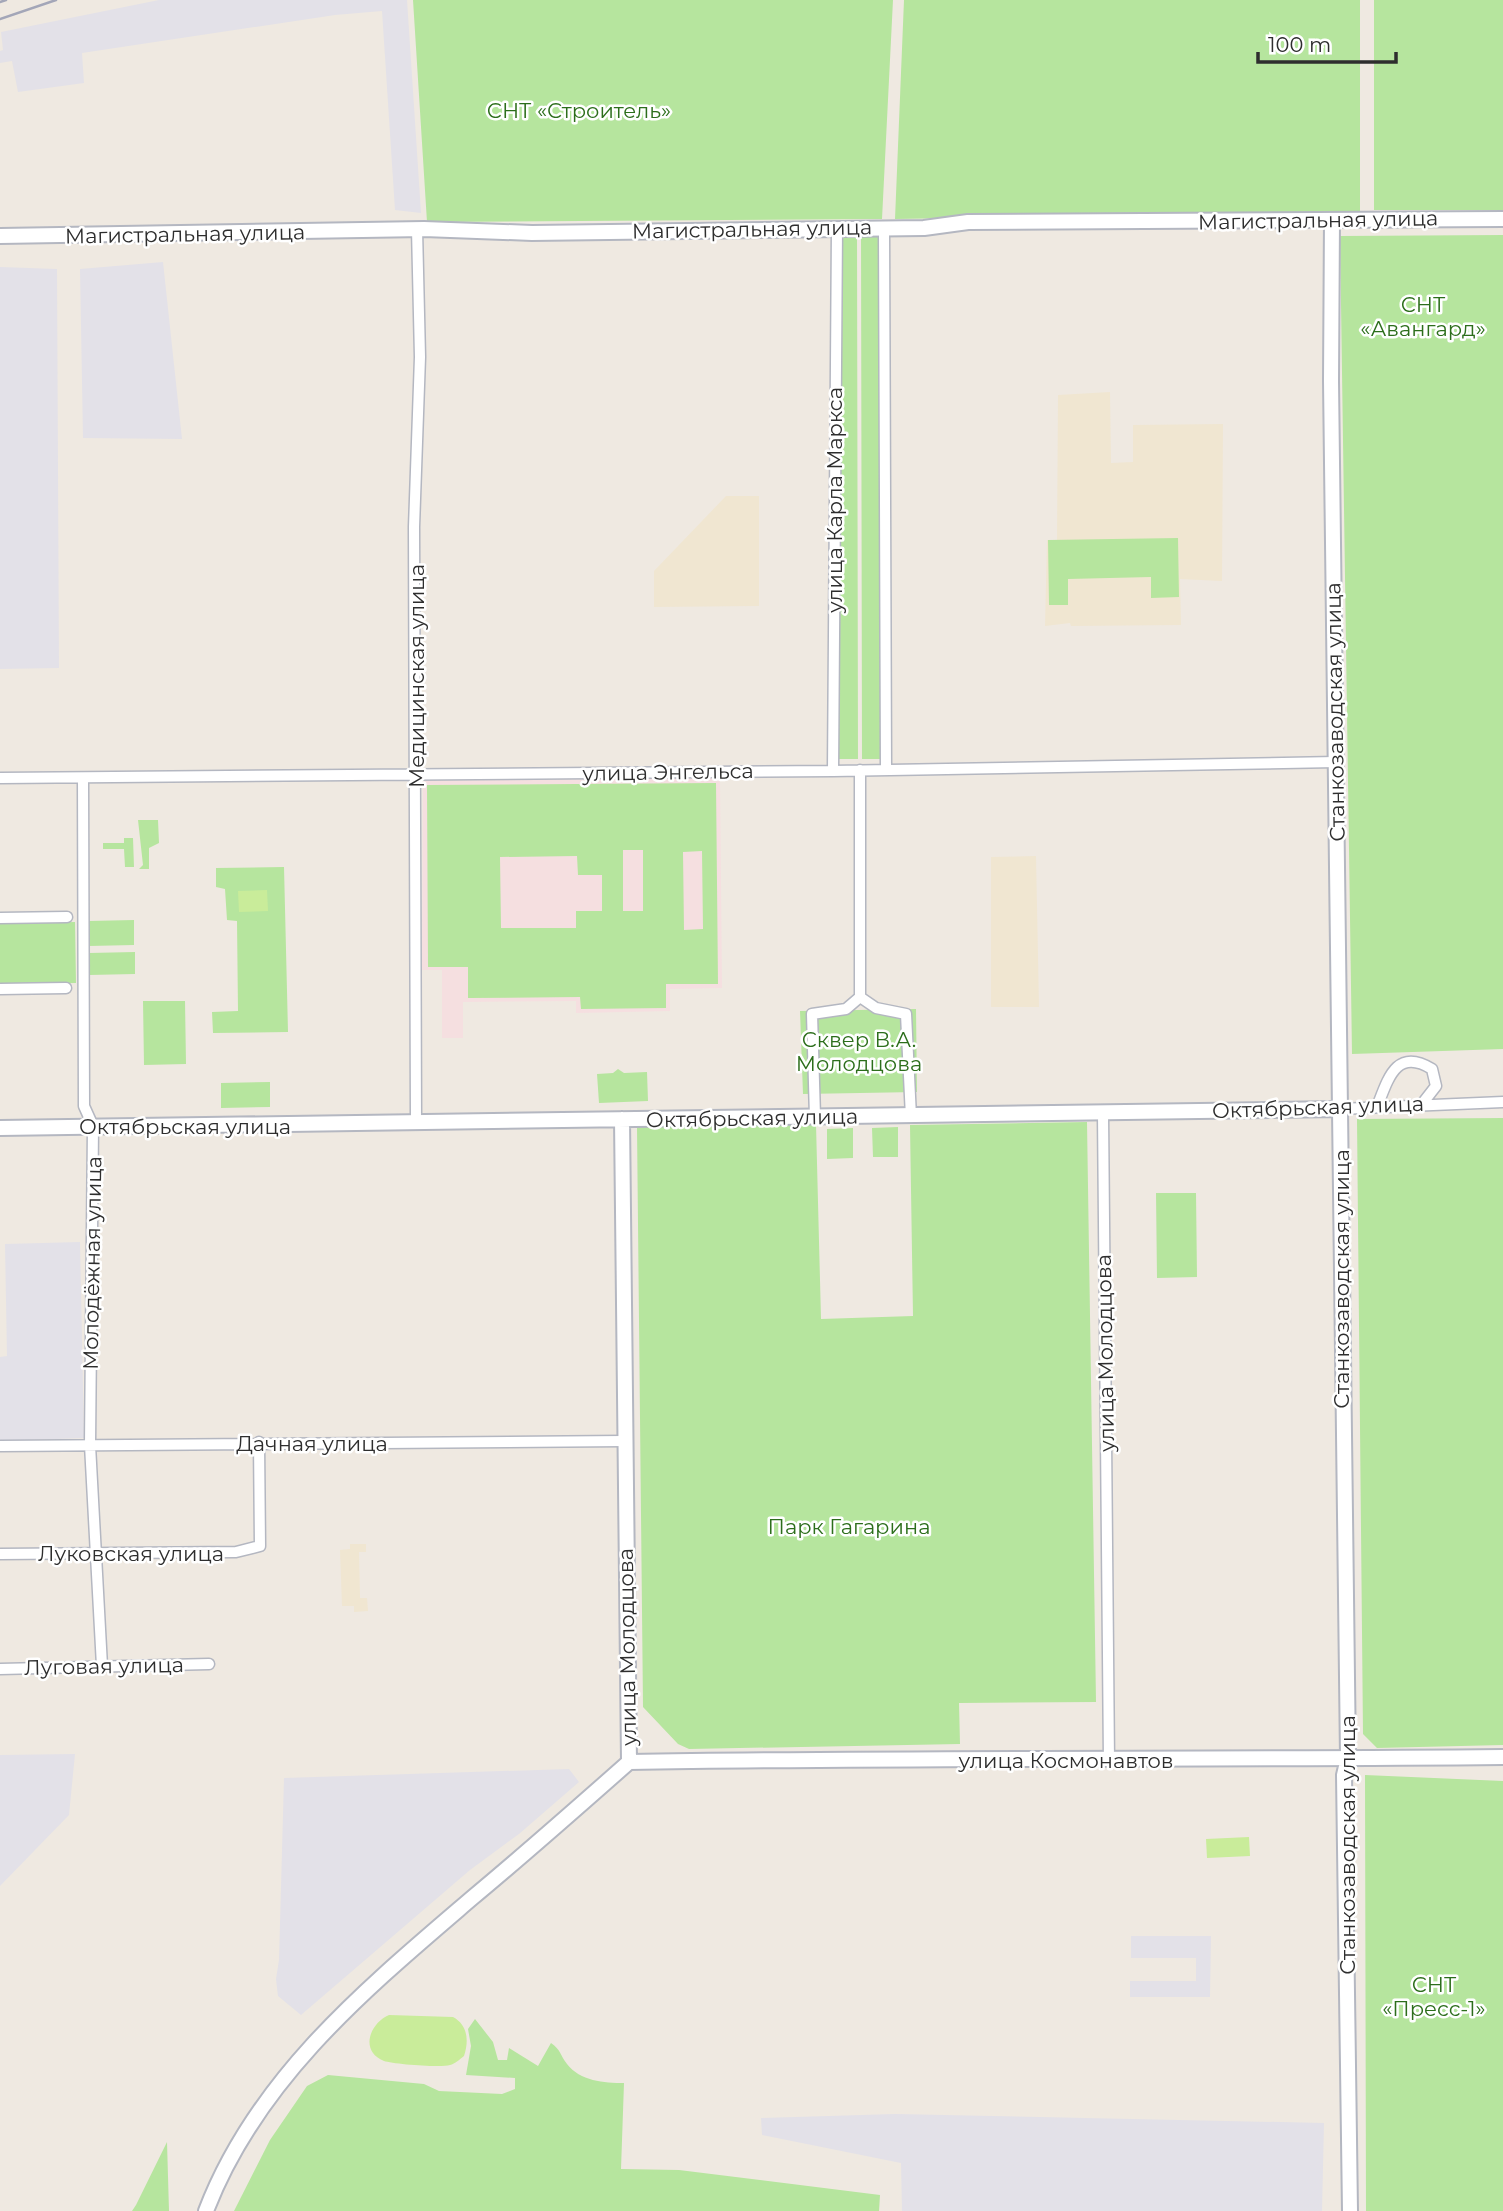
<svg xmlns="http://www.w3.org/2000/svg" width="1503" height="2211" font-family="Montserrat,sans-serif">
	<style>
		.industrial { fill: #e3e1e8 }
		.education { fill: #f0e6d1 }
		.medical { fill: #f5dfe0 }
		.green { fill: #b6e59e; fill-rule: evenodd }
		.pitch { fill: #c9ec9a }
		.lines { fill: none; stroke-linecap: round; stroke-linejoin: round }
		.street-casing { stroke: #b4b7c1; stroke-width: 13 }
		.secondary-casing { stroke: #b4b7c1; stroke-width: 18 }
		.street { stroke: #fff; stroke-width: 10 }
		.secondary { stroke: #fff; stroke-width: 14 }
		.rail { stroke: #a3a6b8; stroke-width: 2.5 }
		.labels { text-anchor: middle; dominant-baseline: central; stroke-width: 5; stroke-linejoin: round; paint-order: stroke }
		.park-label { font-size: 21px; fill: #2c6e1b; stroke: #fff }
		.street-label { font-size: 21px; fill: #2e2e2e; stroke: #fff }
	</style>
	<rect width="100%" height="100%" fill="#efe9e1"/>
	<path class="industrial" d="M159,0H407L421,213L395,210L382,11L335,15L82,53L84,83L18,92L12,61L0,63V51L3,50L1,32Z
		M163,262L182,439L83,438L80,269Z
		M0,267L57,269L59,668L0,669Z
		M80,1242L84,1438L0,1441V1357L7,1356L5,1244Z
		M75,1754L69,1815L0,1886V1755Z
		M569,1769L579,1782L519,1834L470,1870L301,2015L278,1996L276,1979L279,1960L284,1778Z
		M1131,1936H1211L1210,1997H1130V1981H1196V1958H1131Z
		M895,2114L1324,2123L1322,2211H902L901,2163L762,2135L761,2118Z"/>
	<path class="education" d="M1110,392L1111,463L1133,462V425L1223,424L1222,581L1180,579L1181,625L1071,626L1070,623L1045,626L1047,540H1057L1058,395Z
		M726,496H759V606L654,607V571Z
		M1036,856L1039,1007H991V857Z
		M350,1544H366V1552H359L360,1598H367L368,1611L354,1612V1606H342L340,1550L350,1549Z"/>
	<path class="medical" d="M720,778L722,988L670,989V1011L576,1013V1001L463,1002V1038H442V970H422L423,781Z"/>
	<path class="green" d="M413,0H893L882,219L427,222Z
		M904,0H1360V211L895,219Z
		M1374,0H1503V210H1374Z
		M838,229H857L858,759H839Z
		M861,229H882L883,759H862Z
		M1503,235V1049L1352,1054L1340,236Z
		M1178,538L1179,597L1151,598V577L1068,579V605H1049L1048,540Z
		M716,783L718,984H666V1008L581,1009L580,997L468,998V967H428L427,785ZM623,850H643V911H623ZM702,851L703,929L684,930L683,852ZM577,856L578,875H602V911H576V928H501L500,857Z
		M138,820H158L159,843L149,848V869H139L143,865Z
		M124,838H133L134,867H125L124,849H103V843H124Z
		M284,867L288,1032L213,1033L212,1012L238,1011L237,921L227,920L225,889L216,887V868Z
		M134,920V945L89,946V921Z
		M75,922L76,983L0,984V924Z
		M135,952V974L89,975V953Z
		M143,1001H185L186,1064L144,1065Z
		M916,1009L917,1092L803,1094L800,1011Z
		M618,1069L624,1073L647,1072L648,1101L599,1103L597,1074L613,1073Z
		M270,1082V1107L221,1108V1083Z
		M1503,1118V1745L1377,1748L1363,1734L1357,1119Z
		M1087,1122L1096,1702L959,1703L960,1744L689,1749L678,1744L643,1707L637,1127L816,1124L821,1319L913,1316L910,1125Z
		M898,1127V1157H873L872,1128Z
		M853,1128V1158L827,1159V1129Z
		M1156,1193H1196L1197,1277L1157,1278Z
		M1365,1775L1503,1781V2211H1366Z
		M475,2019L493,2042L498,2060H507L509,2048L538,2066L551,2043C561,2050 560,2055 567,2064C580,2081 604,2083 624,2083L621,2169L679,2170L880,2195L879,2211H234L270,2140L307,2086L328,2075L424,2084L439,2091L502,2094L515,2089V2078L466,2075L471,2046L468,2029Z
		M167,2142L169,2211H132L136,2205Z"/>
	<path class="pitch" d="M267,890L268,911L239,912L238,891Z
		M1249,1837L1250,1856L1207,1858L1206,1839Z
		M389,2015L453,2017C468,2025 469,2041 464,2056C460,2059 455,2064 450,2065C441,2068 393,2064 384,2061C359,2051 370,2023 389,2015Z"/>
	<g class="lines">
		<g class="street-casing">
			<path id="street" d="M884,227L886,770
				M860,770V997
				M833,771L837,228
				M0,778L833,771L1336,762
				M83,778L84,1106L93,1126L90,1445L102,1666
				M0,918L67,917
				M0,989L66,988
				M1377,1107C1388,1079 1396,1047 1432,1069L1436,1086L1422,1104
				M1340,1109L1503,1102
				M1103,1114L1109,1761
				M815,1117L812,1014L846,1009L860,997L876,1008L906,1014L911,1117
				M416,1122L414,527L420,357L417,229
				M0,1446L624,1441
				M0,1554L236,1552L260,1546L259,1442
				M0,1669L209,1664"/>
		</g>
		<g class="secondary-casing">
			<path id="secondary" d="M1332,220L1331,381L1348,1758L1344,1775L1350,2211
				M0,236L424,229L532,233L924,228L968,222L1503,219
				M0,1128L1340,1109
				M629,1762C920,1757 1212,1760 1503,1757
				M206,2211C257,2078 367,1988 472,1898C525,1854 577,1808 629,1762L622,1119"/>
		</g>
		<use href="#street" class="street"/>
		<use href="#secondary" class="secondary"/>
		<path class="rail" d="M0,2L6,0
			M0,19L56,0"/>
	</g>
	<g class="labels">
		<g class="park-label">
			<text x="579" y="110">СНТ «Строитель»</text>
			<text x="1423" y="304">СНТ<tspan x="1423" dy="24">«Авангард»</tspan></text>
			<text x="859" y="1039">Сквер В.А.<tspan x="859" dy="24">Молодцова</tspan></text>
			<text x="849" y="1526">Парк Гагарина</text>
			<text x="1434" y="1984">СНТ<tspan x="1434" dy="24">«Пресс-1»</tspan></text>
		</g>
		<g class="street-label">
			<text transform="translate(1318 220) rotate(-1)">Магистральная улица</text>
			<text transform="translate(752 229) rotate(-1)">Магистральная улица</text>
			<text transform="translate(185 234) rotate(-1)">Магистральная улица</text>
			<text transform="translate(834 500) rotate(-90)">улица Карла Маркса</text>
			<text transform="translate(416 676) rotate(-90)">Медицинская улица</text>
			<text transform="translate(1335 712) rotate(-91)">Станкозаводская улица</text>
			<text transform="translate(668 772) rotate(-1)">улица Энгельса</text>
			<text transform="translate(1318 1107) rotate(-2)">Октябрьская улица</text>
			<text transform="translate(752 1118) rotate(-1)">Октябрьская улица</text>
			<text x="185" y="1126">Октябрьская улица</text>
			<text transform="translate(92 1263) rotate(-89)">Молодёжная улица</text>
			<text transform="translate(1341 1279) rotate(-90)">Станкозаводская улица</text>
			<text transform="translate(1105 1353) rotate(-91)">улица Молодцова</text>
			<text x="312" y="1443">Дачная улица</text>
			<text x="131" y="1553">Луковская улица</text>
			<text transform="translate(627 1647) rotate(-91)">улица Молодцова</text>
			<text transform="translate(104 1666) rotate(-1)">Луговая улица</text>
			<text x="1066" y="1760">улица Космонавтов</text>
			<text transform="translate(1347 1845) rotate(-90)">Станкозаводская улица</text>
		</g>
	</g>
	<path d="M1258 52v10h138v-10" fill="none" stroke="#2e2e2e" stroke-width="3.5"/>
	<text x="1268" y="52" font-size="21" fill="#2e2e2e" stroke="#ffffff" stroke-width="5" paint-order="stroke">100 m</text>
</svg>
